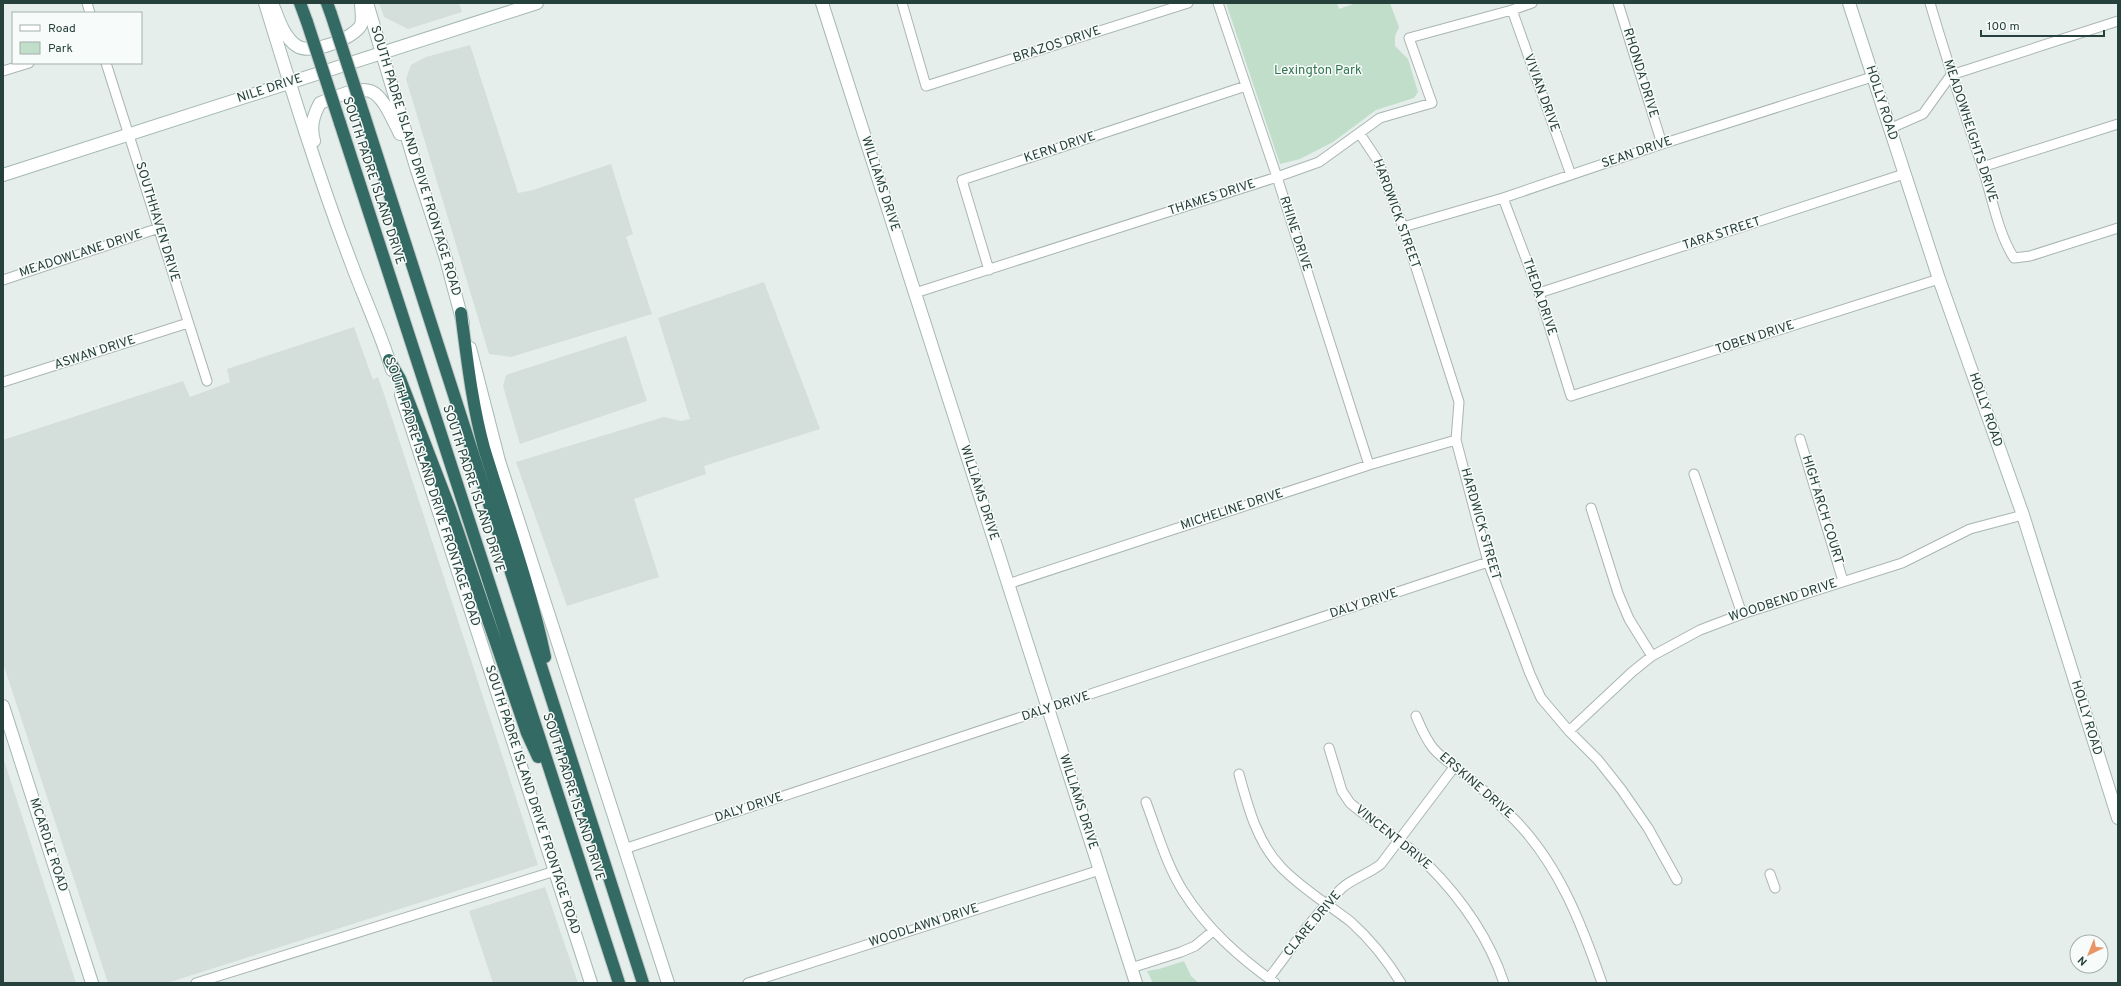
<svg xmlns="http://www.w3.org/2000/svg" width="2121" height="986" font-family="Overpass,sans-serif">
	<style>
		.built { fill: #d4dedb }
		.green { fill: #c1decb }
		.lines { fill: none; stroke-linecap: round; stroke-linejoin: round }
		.street-casing { stroke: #a9b6b3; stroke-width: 11 }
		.secondary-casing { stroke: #a5b9b4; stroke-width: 14 }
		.highway-casing { stroke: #c2cac8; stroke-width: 14 }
		.street { stroke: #fff; stroke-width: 9 }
		.secondary { stroke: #fff; stroke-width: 12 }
		.highway { stroke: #336b64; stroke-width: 12 }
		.highway-bridge-casing { stroke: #c2cac8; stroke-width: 14; stroke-linecap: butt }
		.highway-bridge { stroke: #336b64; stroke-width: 12 }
		.labels { text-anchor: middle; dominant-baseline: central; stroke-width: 3; stroke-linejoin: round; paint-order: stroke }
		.street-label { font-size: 13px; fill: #26403b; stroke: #f7fbf9 }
		.park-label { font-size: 13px; fill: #327552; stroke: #f7fbf9 }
	</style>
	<rect width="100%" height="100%" fill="#e6eeeb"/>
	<path class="built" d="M379,3H459L462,12L408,29L384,17Z
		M470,45L518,193L533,190L611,164L633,234L626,237L652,314L511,357L489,354L406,79L411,65L426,57Z
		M764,282L820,429L704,466L706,474L634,499L659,577L567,606L516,462L664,417L681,421L690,419L658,318Z
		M354,327L373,380L378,377L385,397L538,865L167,983H108L3,663V440L183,381L190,397L230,382L227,369Z
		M626,336L647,401L520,444L503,386L506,375Z
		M3,757L76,983H3Z
		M545,887L578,983H493L469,911Z"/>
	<path class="green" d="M1226,3H1337L1339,9L1356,3H1390L1399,27L1395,36V46L1408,59L1418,92L1414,98L1376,110L1333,142L1300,159L1280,164Z
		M1184,961L1191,976L1199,983H1153L1147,971L1159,969Z"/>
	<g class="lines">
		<g class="street-casing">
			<path id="street" d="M87,3L90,13
				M902,3L926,86L1188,3
				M1218,3L1277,177L1369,465
				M1618,3L1662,144
				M1930,3C1946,58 1964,112 1982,166C1992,196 1997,231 2014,258L2030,256L2118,228
				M1512,10L1571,175
				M106,63L207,381
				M3,71L29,63
				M1889,129L1923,114L1951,75L2118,21
				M1360,134L1378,161L1403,227L1459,402L1456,440L1488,562L1530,674L1541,698L1569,731L1598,760L1621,789L1648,828L1677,880
				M1982,167L2118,124
				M1503,198L1539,293L1571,396L1939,279
				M1403,227L1503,198L1662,144L1872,77
				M989,270L962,180L1246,86
				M3,280L159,228
				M915,293L1277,177L1319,162L1380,118L1432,103L1409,38L1512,10L1532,3
				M1539,293L1904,174
				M3,382L188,323
				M1800,439L1843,581
				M1694,474L1742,614
				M1591,508L1618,593L1629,619L1652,656
				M1008,584L1369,465L1456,440
				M1416,716C1421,728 1425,738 1433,748C1442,759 1457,768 1468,777C1485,791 1500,805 1515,820C1559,865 1582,925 1602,983
				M1569,731L1632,672L1652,656L1700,630L1742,614L1902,563L1970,529L2023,515
				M1329,748L1342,791L1350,803C1375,824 1404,841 1427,864C1460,897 1489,938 1504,983
				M1239,774C1248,807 1257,842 1281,867C1302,889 1328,904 1351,922C1371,940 1387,960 1401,983
				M1146,802C1157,831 1166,864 1183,891C1207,929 1239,957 1275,983
				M624,849L1488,562
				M1770,874L1775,888
				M1131,968L1181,952L1195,946L1213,931
				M1269,978C1292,948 1314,915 1342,888C1353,878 1369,874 1381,864L1455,766
				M196,983L555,871
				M748,983L1100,870"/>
		</g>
		<g class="secondary-casing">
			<path id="secondary" d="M265,3C292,91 319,179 352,265C365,300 381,334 392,370
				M272,3C278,17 283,37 297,46C311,55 353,39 361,25C363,19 361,9 361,3
				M367,3L416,167L446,259L463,323
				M822,3L1136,983
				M1849,3L1939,279L2023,515L2118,818
				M314,141C310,127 313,116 320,103C373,82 375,82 400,134
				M3,175L537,3
				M470,348L499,461L668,983
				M401,395L591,983
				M3,706L92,983"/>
		</g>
		<g class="highway-casing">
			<path id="highway" d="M300,3L307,22
				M327,3L331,14
				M364,115L643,983
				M340,123L619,983
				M461,313C467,358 472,404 484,448C505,517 530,586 545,657
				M389,360L400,379L450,509L527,733L538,757"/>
		</g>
		<use href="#street" class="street"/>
		<use href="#secondary" class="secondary"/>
		<use href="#highway" class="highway"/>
		<g class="highway-bridge-casing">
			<path id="highway-bridge" d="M331,14L364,115
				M307,22L340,123"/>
		</g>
		<use href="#highway-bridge" class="highway-bridge"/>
	</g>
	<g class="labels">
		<g class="street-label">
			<text transform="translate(1057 45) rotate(-18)">BRAZOS DRIVE</text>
			<text transform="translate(1640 73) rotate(73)">RHONDA DRIVE</text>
			<text transform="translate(270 89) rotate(-18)">NILE DRIVE</text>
			<text transform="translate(1541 93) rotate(70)">VIVIAN DRIVE</text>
			<text transform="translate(1881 103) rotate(72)">HOLLY ROAD</text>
			<text transform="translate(1970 131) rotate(72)">MEADOWHEIGHTS DRIVE</text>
			<text transform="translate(1060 148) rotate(-18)">KERN DRIVE</text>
			<text transform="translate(1637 153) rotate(-19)">SEAN DRIVE</text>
			<text transform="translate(415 161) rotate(73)">SOUTH PADRE ISLAND DRIVE FRONTAGE ROAD</text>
			<text transform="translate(373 181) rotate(72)">SOUTH PADRE ISLAND DRIVE</text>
			<text transform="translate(880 184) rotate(72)">WILLIAMS DRIVE</text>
			<text transform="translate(1212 198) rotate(-18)">THAMES DRIVE</text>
			<text transform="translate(1396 214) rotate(70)">HARDWICK STREET</text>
			<text transform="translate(157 222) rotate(73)">SOUTHHAVEN DRIVE</text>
			<text transform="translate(1295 234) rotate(72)">RHINE DRIVE</text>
			<text transform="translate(1722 234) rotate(-18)">TARA STREET</text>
			<text transform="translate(81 254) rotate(-18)">MEADOWLANE DRIVE</text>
			<text transform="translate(1539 297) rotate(71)">THEDA DRIVE</text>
			<text transform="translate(1755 338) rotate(-18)">TOBEN DRIVE</text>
			<text transform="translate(95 353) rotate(-18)">ASWAN DRIVE</text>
			<text transform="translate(1985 410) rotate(71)">HOLLY ROAD</text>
			<text transform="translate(473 489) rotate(72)">SOUTH PADRE ISLAND DRIVE</text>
			<text transform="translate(432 492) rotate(72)">SOUTH PADRE ISLAND DRIVE FRONTAGE ROAD</text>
			<text transform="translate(979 493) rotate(72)">WILLIAMS DRIVE</text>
			<text transform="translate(1232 510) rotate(-18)">MICHELINE DRIVE</text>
			<text transform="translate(1822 510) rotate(73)">HIGH ARCH COURT</text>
			<text transform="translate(1480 524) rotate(74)">HARDWICK STREET</text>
			<text transform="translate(1783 601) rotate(-18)">WOODBEND DRIVE</text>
			<text transform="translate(1364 604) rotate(-18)">DALY DRIVE</text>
			<text transform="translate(1056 707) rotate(-18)">DALY DRIVE</text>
			<text transform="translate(2086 718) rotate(73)">HOLLY ROAD</text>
			<text transform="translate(1476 786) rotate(41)">ERSKINE DRIVE</text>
			<text transform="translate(573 797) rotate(72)">SOUTH PADRE ISLAND DRIVE</text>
			<text transform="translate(532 800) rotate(72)">SOUTH PADRE ISLAND DRIVE FRONTAGE ROAD</text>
			<text transform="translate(1078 802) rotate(72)">WILLIAMS DRIVE</text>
			<text transform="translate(749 808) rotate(-18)">DALY DRIVE</text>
			<text transform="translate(1393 838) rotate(39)">VINCENT DRIVE</text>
			<text transform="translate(48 845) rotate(72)">MCARDLE ROAD</text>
			<text transform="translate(1313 924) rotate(-50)">CLARE DRIVE</text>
			<text transform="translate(924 926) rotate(-18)">WOODLAWN DRIVE</text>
		</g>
		<g class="park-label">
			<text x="1318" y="71">Lexington Park</text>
		</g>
	</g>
	<rect width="2121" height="986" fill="none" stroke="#26403b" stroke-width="8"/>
	<rect x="12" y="12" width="130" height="52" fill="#f7fbf9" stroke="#a3b0ad"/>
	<rect x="20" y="25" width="20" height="6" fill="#ffffff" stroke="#a3b0ad"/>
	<text x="48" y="32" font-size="12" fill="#26403b">Road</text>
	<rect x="20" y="42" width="20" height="12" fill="#c1decb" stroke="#a3b0ad"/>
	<text x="48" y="52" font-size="12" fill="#26403b">Park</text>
	<g transform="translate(2089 954) rotate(223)"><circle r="19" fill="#f7fbf9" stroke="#a3b0ad"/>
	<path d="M0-3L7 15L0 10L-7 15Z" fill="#ea9568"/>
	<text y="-6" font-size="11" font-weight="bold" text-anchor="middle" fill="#26403b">N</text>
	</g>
	<path d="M1981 30v6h123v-6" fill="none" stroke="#26403b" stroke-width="2"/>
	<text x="1987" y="30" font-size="12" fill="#26403b" stroke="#f7fbf9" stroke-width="3" paint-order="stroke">100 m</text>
</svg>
